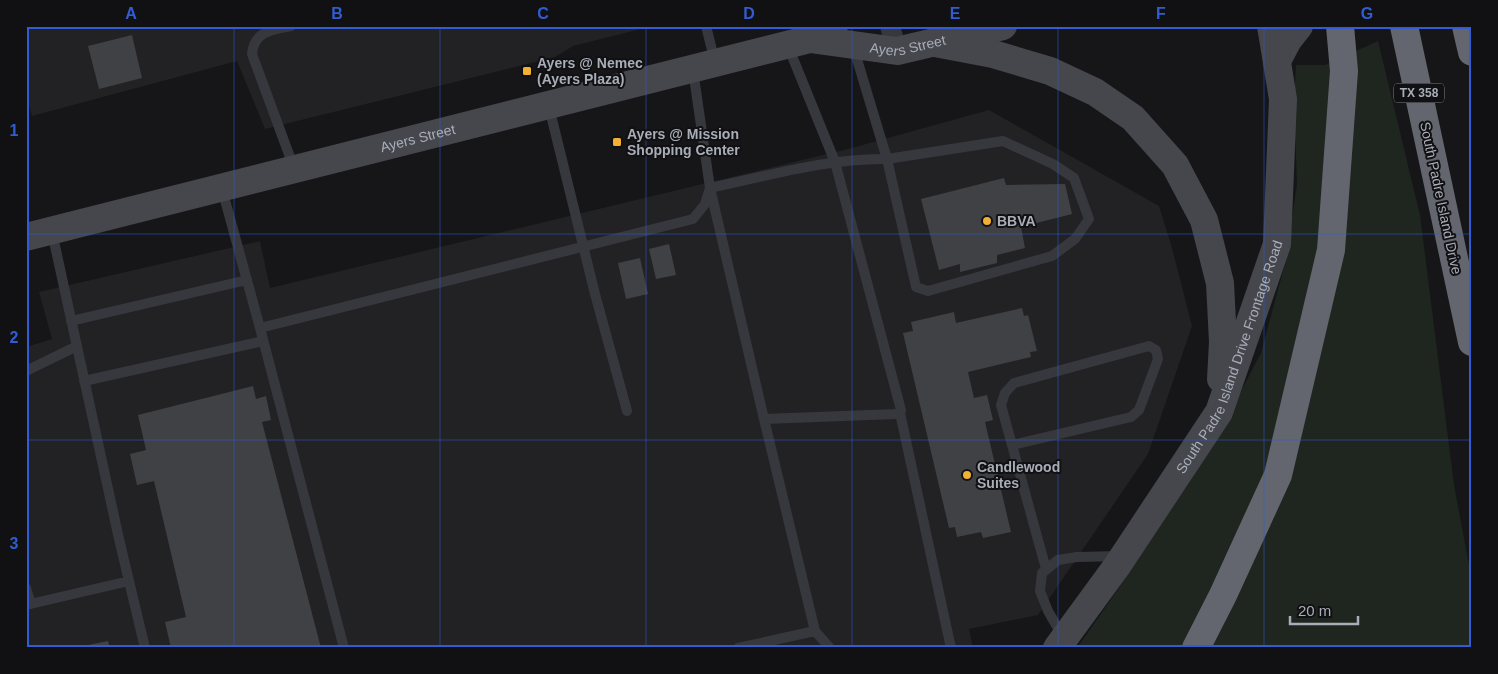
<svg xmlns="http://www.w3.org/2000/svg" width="1498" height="674" font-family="Arial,sans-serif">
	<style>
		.built { fill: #222225 }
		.green { fill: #1e261f }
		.building { fill: #404145 }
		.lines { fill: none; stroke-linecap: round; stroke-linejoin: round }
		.service { stroke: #37383d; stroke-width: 10 }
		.minor { stroke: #37383d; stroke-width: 20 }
		.secondary { stroke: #45474d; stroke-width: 28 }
		.motorway { stroke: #63666e; stroke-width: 28 }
		.grid { fill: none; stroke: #325cd3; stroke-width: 1; stroke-opacity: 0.55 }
		.poi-dot { fill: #f2b134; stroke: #111113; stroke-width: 2 }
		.labels { text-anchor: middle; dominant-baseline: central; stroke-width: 4; stroke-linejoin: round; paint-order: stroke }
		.shield { fill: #111113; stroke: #7b7e86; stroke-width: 1 }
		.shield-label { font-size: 12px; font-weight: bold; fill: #a8adb8 }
		.street-label { font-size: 14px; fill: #a8adb8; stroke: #111113 }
		.poi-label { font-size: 14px; font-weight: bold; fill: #a8adb8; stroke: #111113; text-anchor: start }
		.neatline { fill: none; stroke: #325cd3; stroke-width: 2 }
		.grid-label { font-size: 16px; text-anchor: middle; font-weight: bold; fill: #325cd3 }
	</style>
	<rect width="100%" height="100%" fill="#161618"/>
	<path class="built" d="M26,26H653L573,46L555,57L265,129L237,61L32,116L26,93Z
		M989,110L1159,206L1172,248L1192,326L1148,454L1038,615L969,629L973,648H26V347L52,339L39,292L260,241L270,288L848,149Z"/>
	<path class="green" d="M1378,41L1420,215L1454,485L1472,581V648H1077L1119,588L1212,446L1261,353L1286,260L1297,184L1294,100L1296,65H1325Z"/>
	<path class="building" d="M132,35L142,78L99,89L88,46Z
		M1004,178L1006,185L1065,184L1072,214L1021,227L1025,248L997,255V263L960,272V264L939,270L921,199Z
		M669,244L676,275L656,279L649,249Z
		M640,258L648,294L626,299L618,263Z
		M1022,308L1024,316L1028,315L1037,351L1030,352L1031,357L968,372L974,398L987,395L993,420L985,422L1011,532L983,538L981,532L957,537L955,527L949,528L903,333L913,331L911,322L954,312L956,323Z
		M253,386L256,399L266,396L271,420L262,422L321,648H171L165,622L186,617L154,481L137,485L130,454L146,450L138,415Z
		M108,641L110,648H78V647Z"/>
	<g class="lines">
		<path class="service" d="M291,26C272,30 254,31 252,54L294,168
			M706,26L715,62
			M788,46L835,162L901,410L900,413L896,414L764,419L815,631L830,648
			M549,107L595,294L627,411
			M222,189L260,328L693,219L705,204L710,188L693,70
			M52,232L119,539L145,648
			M71,321L247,280
			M260,328L344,648
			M26,371L77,346
			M84,381L263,341
			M900,413L951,648
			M764,419L710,188C767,176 828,158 887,159L1003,141L1053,164L1074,178L1089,219L1075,239L1052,256L928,291L916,287L887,159L853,46
			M1012,445L1131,417L1139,410L1158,359L1156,350L1149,346L1014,383L1005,393L1001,405L1046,569
			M26,588L31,604
			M26,605L129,581
			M1063,637L1048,611L1040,591L1042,573L1058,560L1077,557L1121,556
			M738,648L815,631"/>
		<path class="minor" d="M890,26L897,51"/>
		<g class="secondary">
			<path id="s1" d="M810,39L897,51L1003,26"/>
			<path d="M935,43L993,54L1050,71L1095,92L1133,118L1175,165L1204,220L1220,283L1223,342L1221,379"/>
			<path d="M1277,61L1288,40L1299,26"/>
			<path id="s2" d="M26,237L810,39L834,26"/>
			<path id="s3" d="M1057,648L1117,566L1219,412L1277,244L1283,99L1271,26"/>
		</g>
		<path class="motorway" d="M1404,26L1472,342
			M1466,26L1472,52
			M1196,648L1223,595L1278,475L1331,250L1344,71L1340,26"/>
	</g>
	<path class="grid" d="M234,26V648M440,26V648M646,26V648M852,26V648M1058,26V648M1264,26V648M26,234H1472M26,440H1472"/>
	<g class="poi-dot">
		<rect x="522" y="66" width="10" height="10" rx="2.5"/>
		<rect x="612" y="137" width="10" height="10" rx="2.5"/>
		<circle cx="987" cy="221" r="5"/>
		<circle cx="967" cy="475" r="5"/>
	</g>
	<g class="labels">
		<rect class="shield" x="1394" y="83.5" width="50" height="19" rx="4"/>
		<g class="shield-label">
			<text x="1419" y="93">TX 358</text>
		</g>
		<g class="street-label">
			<text stroke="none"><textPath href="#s1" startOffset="99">Ayers Street</textPath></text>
			<text stroke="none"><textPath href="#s2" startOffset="404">Ayers Street</textPath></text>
			<text transform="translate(1441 198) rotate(78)">South Padre Island Drive</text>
			<text stroke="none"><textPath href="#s3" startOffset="341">South Padre Island Drive Frontage Road</textPath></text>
		</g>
		<g class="poi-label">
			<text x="537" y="63">Ayers @ Nemec<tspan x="537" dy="16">(Ayers Plaza)</tspan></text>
			<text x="627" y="134">Ayers @ Mission<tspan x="627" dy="16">Shopping Center</tspan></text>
			<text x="997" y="221">BBVA</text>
			<text x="977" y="467">Candlewood<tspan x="977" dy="16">Suites</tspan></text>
		</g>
	</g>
	<rect width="1498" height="674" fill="none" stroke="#111113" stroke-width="55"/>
	<path d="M1290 616v8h68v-8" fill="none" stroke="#a8adb8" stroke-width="2.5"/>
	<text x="1298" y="616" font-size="15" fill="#a8adb8" stroke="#111113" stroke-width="4" paint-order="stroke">20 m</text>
	<rect x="28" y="28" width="1442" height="618" class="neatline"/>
	<g class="grid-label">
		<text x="131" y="19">A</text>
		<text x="337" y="19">B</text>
		<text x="543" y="19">C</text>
		<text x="749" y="19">D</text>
		<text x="955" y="19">E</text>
		<text x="1161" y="19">F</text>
		<text x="1367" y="19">G</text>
		<text x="14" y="136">1</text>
		<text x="14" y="343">2</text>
		<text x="14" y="549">3</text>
	</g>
</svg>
